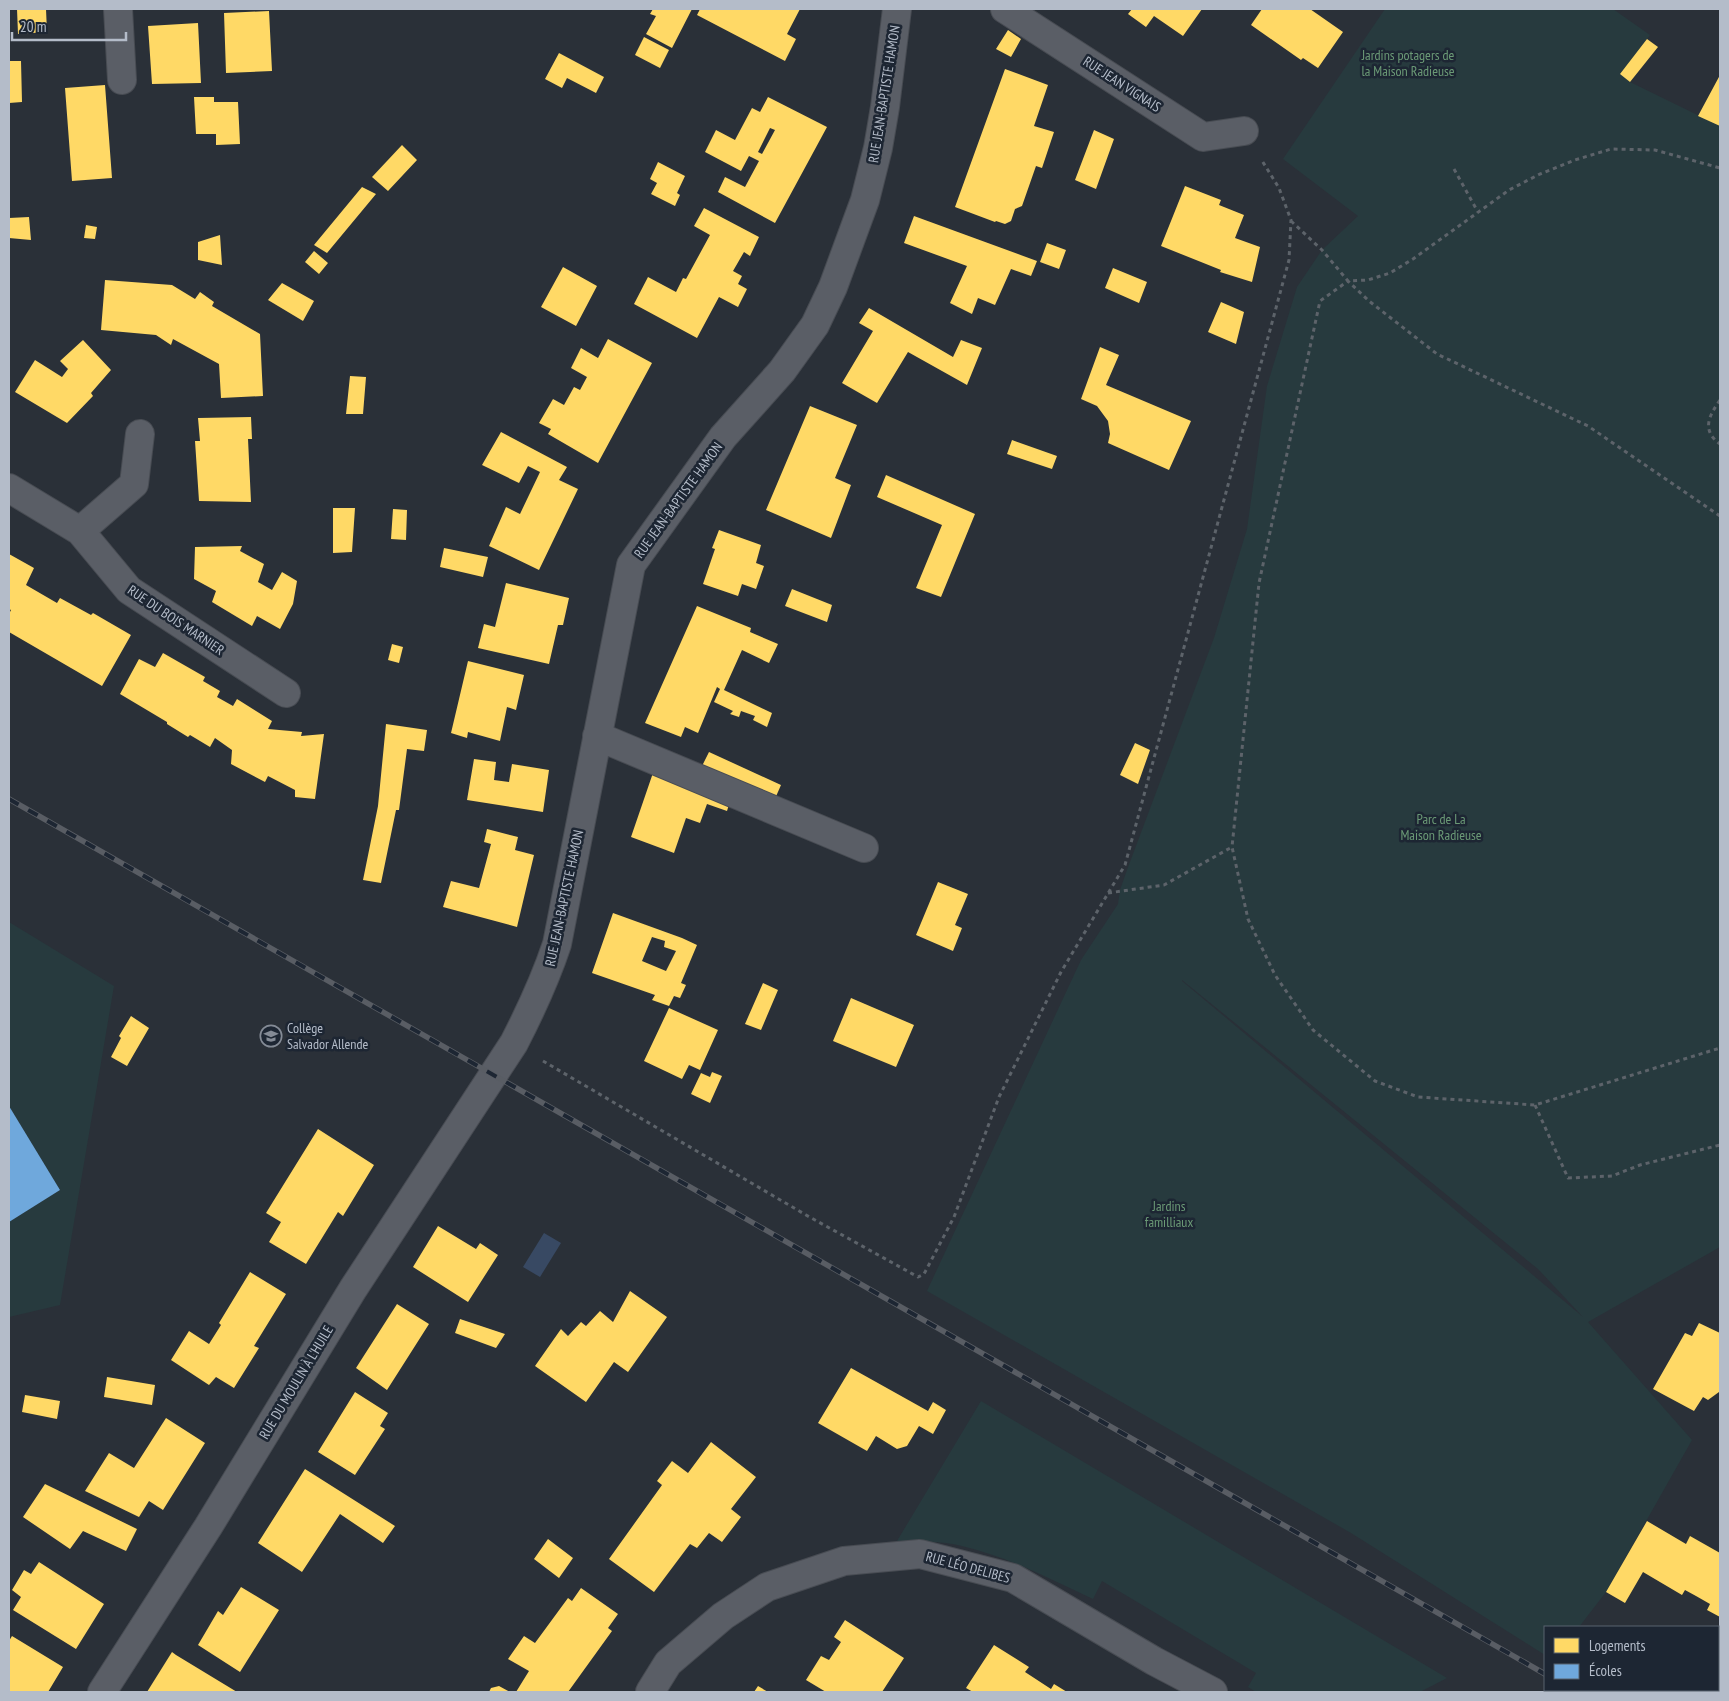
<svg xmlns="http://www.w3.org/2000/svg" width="1729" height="1701" font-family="'PT Sans Narrow',sans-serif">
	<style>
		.green { fill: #273a3e; fill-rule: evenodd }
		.water { fill: #384963 }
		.homes { fill: #ffd966; fill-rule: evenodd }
		.schools { fill: #6fa8dc }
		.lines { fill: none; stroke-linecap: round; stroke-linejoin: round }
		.minor-casing { stroke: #484c53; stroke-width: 30 }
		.path { stroke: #5d636a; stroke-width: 3; stroke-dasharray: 4 4; stroke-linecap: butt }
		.minor { stroke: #5a5e66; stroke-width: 28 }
		.rail-casing { stroke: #595d64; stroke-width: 5.5 }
		.rail { stroke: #1d2633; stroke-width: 4; stroke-dasharray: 11; stroke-linecap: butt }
		.labels { text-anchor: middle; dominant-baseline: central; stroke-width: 5; stroke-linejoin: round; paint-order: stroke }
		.park-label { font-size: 14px; fill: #6b9a76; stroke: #1d2633 }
		.street-label { font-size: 14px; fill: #b4bcc9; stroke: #1d2633 }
		.poi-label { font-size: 14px; fill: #b4bcc9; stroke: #1d2633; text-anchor: start }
	</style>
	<rect width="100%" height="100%" fill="#2a3038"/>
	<path class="green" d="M1385,9H1613L1650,35L1621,74L1630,82L1720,126V1247L1588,1322L1692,1440L1606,1592L1579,1627H1545V1655L1351,1533L927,1291L1081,960L1118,904L1120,890L1127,870L1214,638L1247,529L1267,386L1297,287L1322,250L1358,216L1283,159ZM1182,980L1538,1269L1583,1317L1182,981Z
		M9,922L114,986L60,1305L9,1317V1222L60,1190L9,1106Z
		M981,1401L1447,1678L1420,1692H1256L1248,1687L1256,1673L1102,1581L1093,1599C1051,1579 1008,1557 962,1546C941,1541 918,1541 897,1541Z"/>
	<path class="water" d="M544,1233L561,1243L540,1277L523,1267Z"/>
	<path class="homes" d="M17,9H46L47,32L18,34Z
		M653,9H692L672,48L646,34L656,16L650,14Z
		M700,9H800L787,34L796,39L785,61L697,15Z
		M1132,9H1202L1183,36L1154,16L1146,27L1128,14Z
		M1262,9H1310L1343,32L1318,68L1303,58L1301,60L1251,25Z
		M269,11L272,71L226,73L224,13Z
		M198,23L201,83L152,84L148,26Z
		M1008,30L1021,39L1011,57L996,49Z
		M644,37L669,50L660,68L635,55Z
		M1647,39L1658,47L1630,82L1620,74Z
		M559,53L604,77L596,93L567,78L562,88L545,79Z
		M9,61H21L22,102L9,103Z
		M1005,69L1048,85L1034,126L1054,132L1042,168L1036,166L1022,206L1015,209L1011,221L1005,224L996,221L995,222L955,207Z
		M1720,75V126L1698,116Z
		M105,85L112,178L72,181L65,88Z
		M194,97H214V102H238L240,144L216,145V134H196Z
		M768,97L827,127L775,223L718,192L725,177L745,187L759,161L749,156L741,171L705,152L716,130L735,140L752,108L760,112ZM770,128L775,130L762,154L758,152Z
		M1094,130L1114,139L1096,189L1075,180Z
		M402,145L417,160L388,191L372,177Z
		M658,162L685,176L677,193L680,195L675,206L651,194L657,183L650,179Z
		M1185,186L1221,200L1219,205L1244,215L1235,238L1260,247L1252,282L1220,272L1221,270L1161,246Z
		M362,187L376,194L327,253L314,245Z
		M704,208L759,237L750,256L744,252L733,271L742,276L738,284L747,289L738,307L719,297L697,338L634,304L648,277L676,292L683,278L686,279L710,235L694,226Z
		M914,216L1037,261L1031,276L1011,269L995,305L978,298L972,314L950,303L967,266L904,243Z
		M29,217L31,240L9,238V218Z
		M86,225L97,227L95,239L84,238Z
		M220,235L222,265L198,260V242Z
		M1047,243L1066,250L1059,269L1040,262Z
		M314,251L328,263L319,274L305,262Z
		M563,267L597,286L576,326L541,307Z
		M1113,268L1147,282L1139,303L1105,288Z
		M105,280L172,285L195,299L200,292L214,302L212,306L260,334L263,396L221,398L219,364L173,339L171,345L156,335L101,330Z
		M282,283L314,301L303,321L268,300Z
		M1221,302L1244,312L1236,344L1208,332Z
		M869,308L953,357L961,340L982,348L967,385L908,352L877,403L842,383L873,331L859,323Z
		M608,339L652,363L598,463L548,434L551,429L539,423L553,399L564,405L574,387L580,390L587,377L571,368L581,348L598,358Z
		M83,340L111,370L91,393L93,396L67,423L15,392L35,360L62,377L68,369L60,361Z
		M1100,347L1119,355L1106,385L1191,421L1169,470L1108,443L1110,434L1108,421L1097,406L1081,399Z
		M350,376L366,377L363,414H346Z
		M810,406L857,425L835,478L851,485L831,538L766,510Z
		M251,417L252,439H248L251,502L199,501L195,441H200L198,418Z
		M501,432L567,467L559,480L578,489L539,570L489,546L506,507L520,514L540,472L528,466L519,483L482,465Z
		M1012,440L1057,456L1052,469L1007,454Z
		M886,475L975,514L941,597L916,588L942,525L877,497Z
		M333,508H355L352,552L333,553Z
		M393,509L407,510L406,540L391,539Z
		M719,530L761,545L756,563L764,566L756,589L742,584L738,596L703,584L715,549L712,548Z
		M242,546L240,551L264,564L258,582L272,590L282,572L297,581L293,604L280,629L257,616L252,626L212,602L216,591L194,579L195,547Z
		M444,548L488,557L483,577L440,567Z
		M9,554L34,568L26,585L57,603L60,598L91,615L93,613L131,635L102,686L9,632V614L11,610L9,609Z
		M506,583L569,598L563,625H558L549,664L478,648L484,624L495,627Z
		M792,589L832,605L827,622L785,606Z
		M697,606L751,628L750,632L778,644L769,663L742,650L724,690L772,713L767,727L753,720L755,716L741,711L739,717L730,714L733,711L714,702L720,689L717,687L698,733L685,727L681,737L645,723Z
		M392,644L403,647L399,663L388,660Z
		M163,653L205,677L203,681L220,691L217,697L233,706L237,699L272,721L268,729L302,732L301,736L324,734L315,799L295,797V790L268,776L265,782L231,764L232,750L215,738L210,747L190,735L188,737L167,724V722L120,694L139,659L155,667Z
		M468,661L524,675L516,710L507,707L500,741L468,732L467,738L451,733Z
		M386,724L427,730L424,751L407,749L399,810H396L381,883L363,880L378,806Z
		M1135,743L1150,750L1138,784L1120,775Z
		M709,752L781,785L774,801L701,768Z
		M474,759L496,762L494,780L509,782L512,764L549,770L543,812L467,800Z
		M655,767L731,798L727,811L707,804L700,823L686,818L674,853L631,837Z
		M487,829L518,837L515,850L534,855L517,927L443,907L451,881L479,888L491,844L484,842Z
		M938,882L968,894L955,925L962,928L953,951L916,935Z
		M613,913L682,938L697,945L681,983L686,985L680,998L674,996L669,1006L652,1000L655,995L592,973ZM652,937L665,941L664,947L676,951L666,971L642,961Z
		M763,983L778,990L761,1030L745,1024Z
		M851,998L914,1025L896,1067L833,1041Z
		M669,1008L718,1030L700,1070L689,1065L682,1079L644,1061Z
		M131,1016L149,1028L127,1066L111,1057L121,1038L119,1036Z
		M712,1072L722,1076L710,1103L691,1094L701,1073L710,1077Z
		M318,1129L374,1165L343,1216L338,1212L306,1264L269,1242L281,1222L266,1213Z
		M438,1226L476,1249L480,1243L498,1255L468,1302L413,1267Z
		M250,1272L286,1294L254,1346L259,1348L234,1388L216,1377L209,1385L171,1360L189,1331L209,1344L221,1325L219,1323Z
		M630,1291L667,1317L628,1372L614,1362L586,1402L535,1366L561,1329L568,1336L581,1322L586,1326L600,1311L613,1322Z
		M397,1304L429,1324L387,1390L356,1368Z
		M460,1319L505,1334L496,1348L455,1333Z
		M1699,1323L1720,1333V1388L1719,1392L1708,1400L1703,1397L1694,1411L1653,1389L1685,1333L1692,1336Z
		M851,1368L928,1411L933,1402L946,1410L933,1434L919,1426L907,1446L897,1449L876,1436L867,1451L818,1423Z
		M107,1377L155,1385L152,1405L104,1397Z
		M355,1392L388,1413L380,1426L385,1429L355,1475L318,1452Z
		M25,1395L60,1401L57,1419L22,1412Z
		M166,1418L205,1443L163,1510L149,1501L139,1517L85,1491L109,1453L134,1468Z
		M711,1442L756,1477L731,1509L741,1517L722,1542L709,1533L697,1548L690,1544L654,1592L609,1559L662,1485L657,1481L672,1461L688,1473Z
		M305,1469L395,1526L383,1543L340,1514L302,1572L258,1543Z
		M45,1484L137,1529L126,1551L83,1531L70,1549L23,1517Z
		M1647,1521L1686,1544L1690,1536L1720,1553V1617L1707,1610L1710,1604L1696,1596L1685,1590L1682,1595L1643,1572L1625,1603L1606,1592Z
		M548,1539L573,1558L559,1578L534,1559Z
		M39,1562L104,1604L76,1649L13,1610L21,1597L12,1590L24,1570L31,1574Z
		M241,1587L279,1610L240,1672L198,1645L218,1611L223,1615Z
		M581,1588L618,1614L608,1628L612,1631L568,1692H516L529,1671L508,1659L524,1636L535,1643L568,1598L572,1601Z
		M845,1620L904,1658L882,1692H826L806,1680L821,1656L829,1660L841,1642L834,1637Z
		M12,1636L63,1667L48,1692H9V1641Z
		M994,1645L1029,1667L1025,1672L1051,1689L1054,1684L1067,1692H973L966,1688Z
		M172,1652L176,1655L237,1692H147Z
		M499,1686L510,1692H489L491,1688Z
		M758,1686L768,1692H754Z"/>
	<path class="schools" d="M9,1106L60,1190L9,1222Z"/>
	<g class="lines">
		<g class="minor-casing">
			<path id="minor" d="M118,9L122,80
				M1005,9L1203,137L1244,131
				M9,488L80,531L134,484L140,434
				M80,531L129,590L286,693
				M597,736L864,848
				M102,1692L208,1527L353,1289L514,1043C531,1010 545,980 557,944L631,565L723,437L782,371L815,325L833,287L865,200L878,148L885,107L897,9
				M650,1692L668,1663L723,1616L767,1587L844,1561L920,1554L1013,1578L1154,1661L1213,1692"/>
		</g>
		<path class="path" d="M1454,169L1478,212
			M1291,221L1322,250L1348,281L1368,280L1390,273L1413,259L1509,190L1540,174L1575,160L1611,149L1655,150L1720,168
			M1720,400C1709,416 1701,430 1720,444
			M1720,516L1588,426L1437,354L1369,301L1348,281L1320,301L1259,583L1232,847L1248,919L1275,975L1313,1030L1375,1081L1418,1097L1535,1105L1720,1048
			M1108,893L1164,885L1232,847
			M543,1061L806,1215L918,1277L924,1274L954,1217L999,1097L1061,972L1125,865L1289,260L1291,220L1279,188L1261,159
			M1535,1105L1568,1178L1612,1176L1640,1165L1720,1145"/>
		<use href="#minor" class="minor"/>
		<g class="rail-casing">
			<path id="rail" d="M9,799L1545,1674
				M1573,1690L1578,1692"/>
		</g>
		<use href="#rail" class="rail"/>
	</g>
	<defs>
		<g id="school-ring" transform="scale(1.125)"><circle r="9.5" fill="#1d2633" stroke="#848b96" stroke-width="1.5"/><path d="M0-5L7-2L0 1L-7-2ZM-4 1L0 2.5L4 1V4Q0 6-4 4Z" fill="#848b96"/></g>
	</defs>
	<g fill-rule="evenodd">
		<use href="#school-ring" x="271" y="1036"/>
	</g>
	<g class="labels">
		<g class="park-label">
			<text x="1408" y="55">Jardins potagers de<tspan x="1408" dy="16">la Maison Radieuse</tspan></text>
			<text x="1441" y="819">Parc de La<tspan x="1441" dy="16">Maison Radieuse</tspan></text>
			<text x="1169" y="1206">Jardins<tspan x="1169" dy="16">familliaux</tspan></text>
		</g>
		<g class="street-label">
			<text transform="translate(1122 84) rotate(33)">RUE JEAN VIGNAIS</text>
			<text transform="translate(884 94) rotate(-81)">RUE JEAN-BAPTISTE HAMON</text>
			<text transform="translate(678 500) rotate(-54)">RUE JEAN-BAPTISTE HAMON</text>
			<text transform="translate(176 620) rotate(34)">RUE DU BOIS MARNIER</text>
			<text transform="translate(564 898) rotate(-78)">RUE JEAN-BAPTISTE HAMON</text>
			<text transform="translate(296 1382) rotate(-59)">RUE DU MOULIN À L'HUILE</text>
			<text transform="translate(968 1567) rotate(15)">RUE LÉO DELIBES</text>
		</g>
		<g class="poi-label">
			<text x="287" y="1028">Collège<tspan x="287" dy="16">Salvador Allende</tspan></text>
		</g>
	</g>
	<rect width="1729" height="1701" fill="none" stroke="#b4bcc9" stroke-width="20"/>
	<rect x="1544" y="1626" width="175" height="65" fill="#1d2633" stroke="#59626f"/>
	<rect x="1554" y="1638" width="25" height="15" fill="#ffd966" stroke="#59626f"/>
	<text x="1589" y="1651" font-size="15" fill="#b4bcc9">Logements</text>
	<rect x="1554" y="1664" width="25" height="15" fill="#6fa8dc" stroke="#59626f"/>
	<text x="1589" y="1676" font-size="15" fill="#b4bcc9">Écoles</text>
	<path d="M12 32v8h114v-8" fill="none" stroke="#b4bcc9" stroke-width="2.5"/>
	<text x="20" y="32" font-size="15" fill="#b4bcc9" stroke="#1d2633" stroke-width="4" paint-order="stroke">20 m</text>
</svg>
